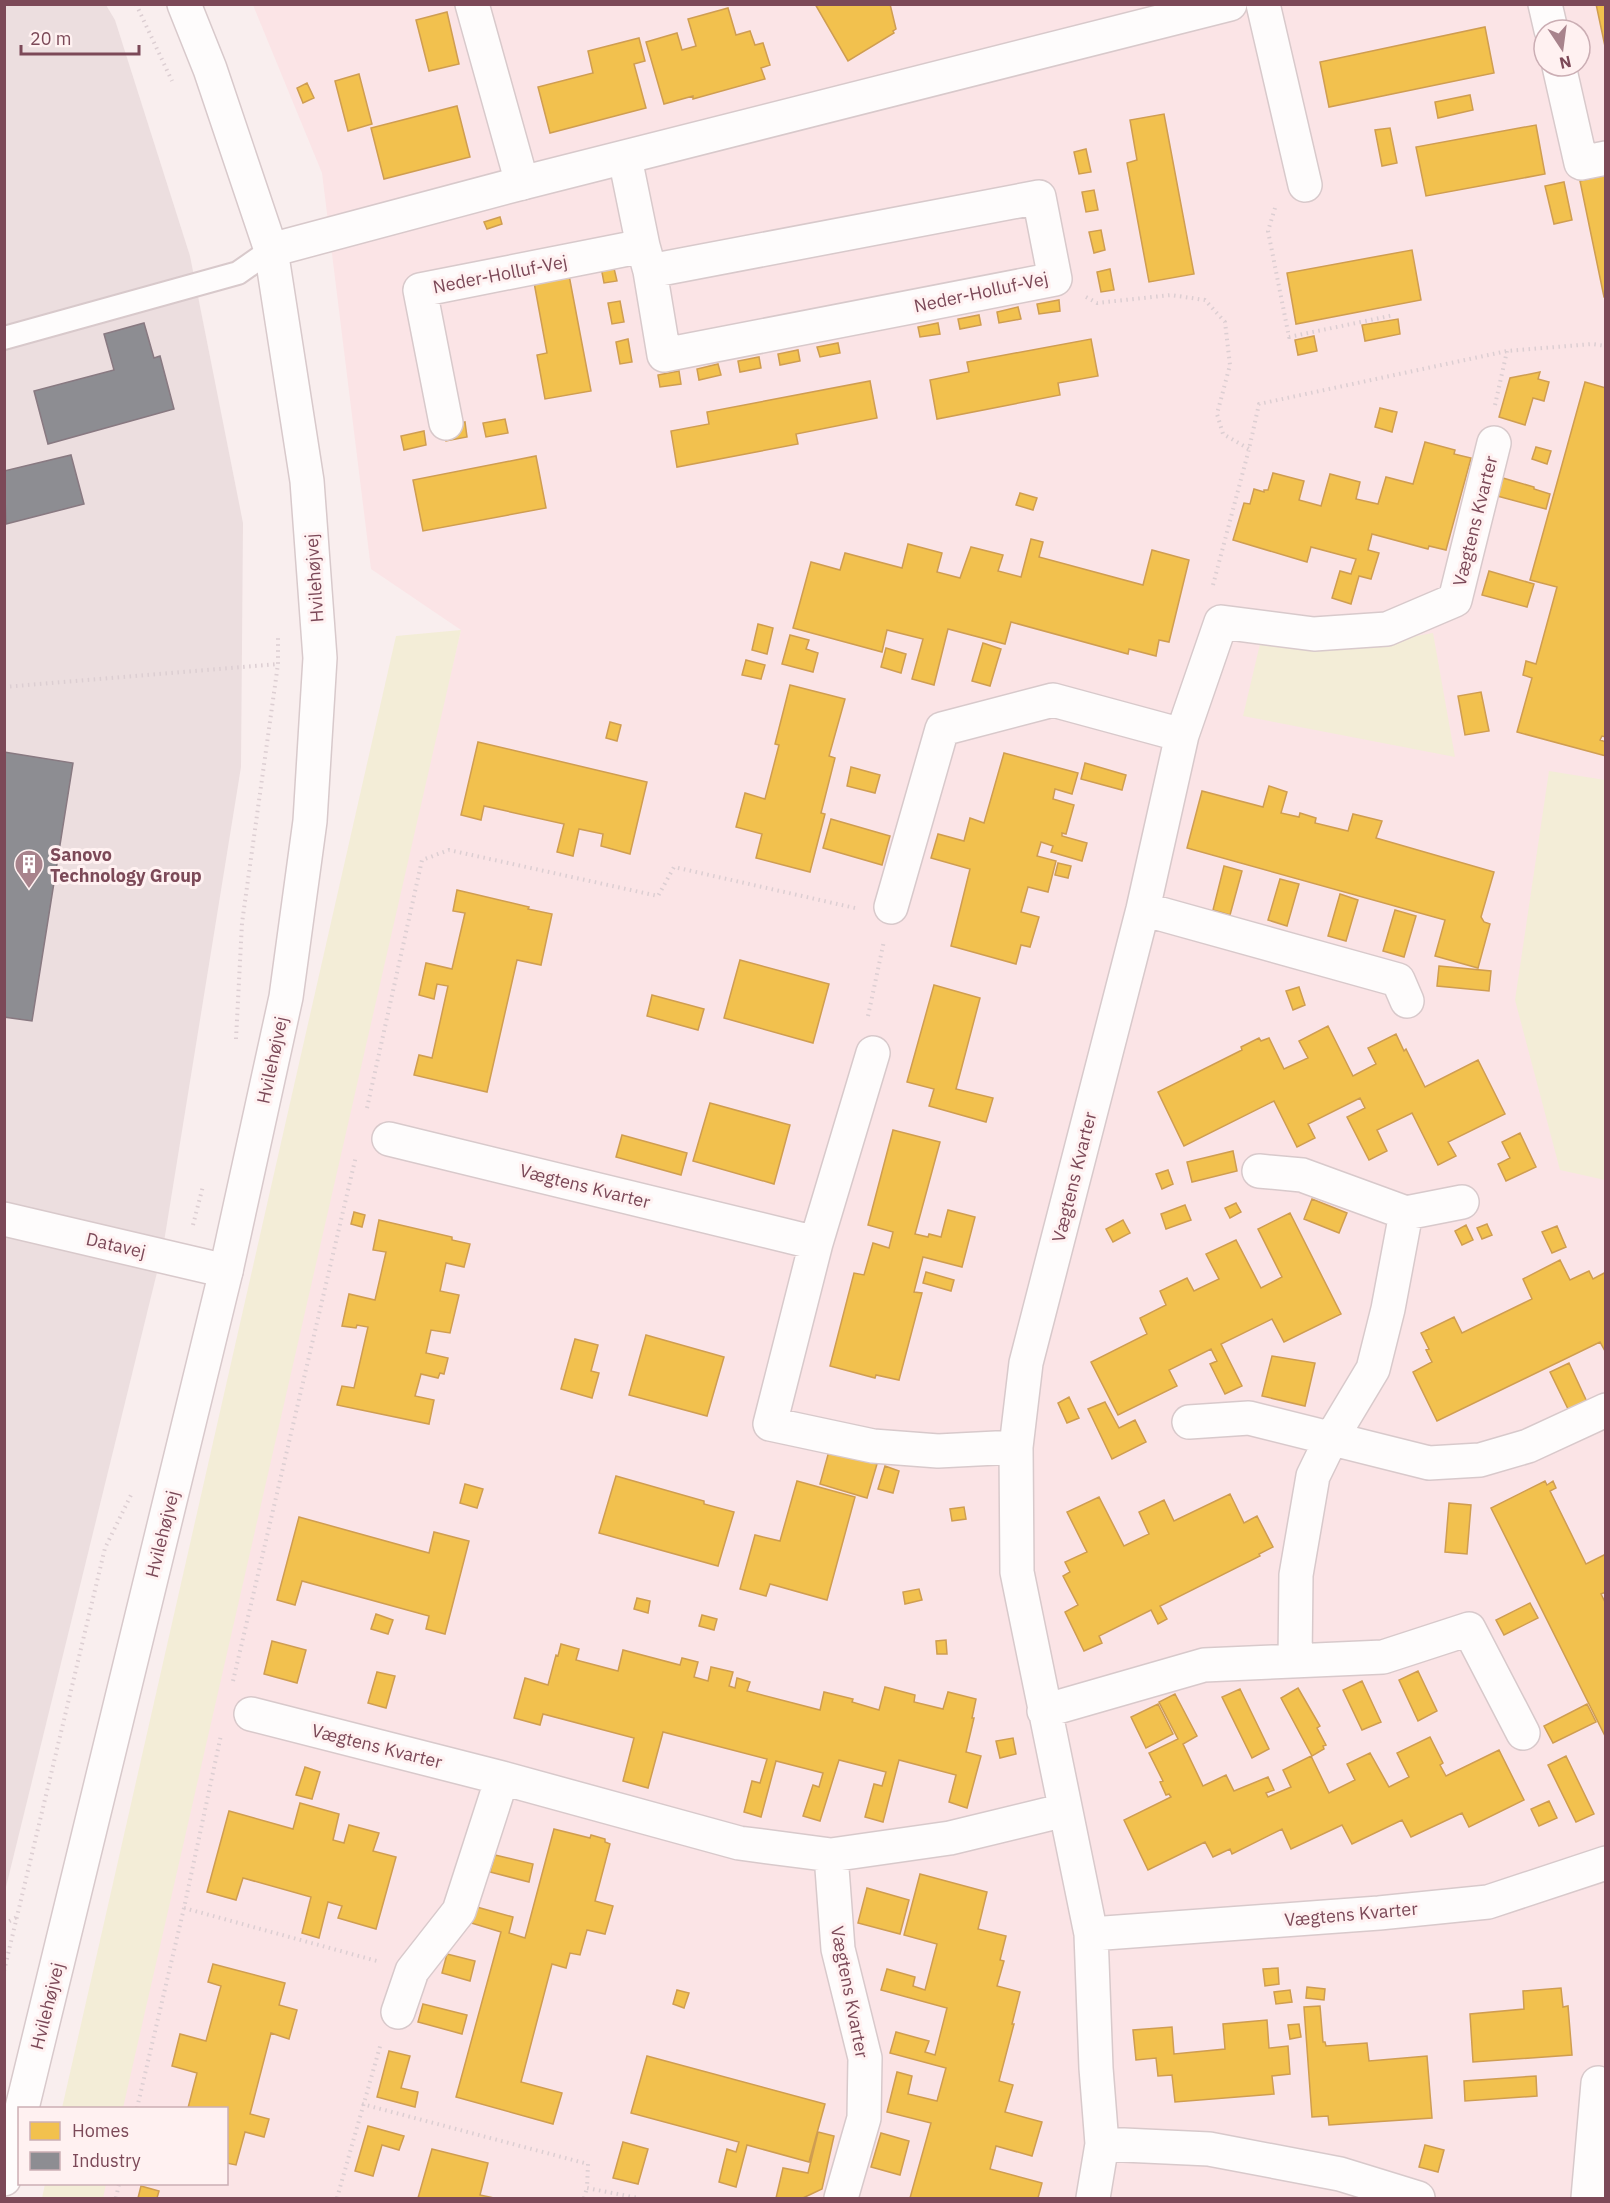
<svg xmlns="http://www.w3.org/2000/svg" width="1610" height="2203" font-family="'IBM Plex Sans',sans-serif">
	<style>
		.residential { fill: #fbe4e6; fill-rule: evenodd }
		.industrial { fill: #ecdedf }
		.green { fill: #f3edd7 }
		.homes { fill: #f2c14e; stroke: #cf9d51; stroke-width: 1.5 }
		.industry { fill: #8d8d92; stroke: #887981; stroke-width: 1.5 }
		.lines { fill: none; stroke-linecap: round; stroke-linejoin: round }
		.service-casing { stroke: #d8c9cb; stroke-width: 26 }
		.minor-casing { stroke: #d8c9cb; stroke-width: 36 }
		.tertiary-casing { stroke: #d8c9cb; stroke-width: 36 }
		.path { stroke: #dcced2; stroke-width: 4; stroke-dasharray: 1.5 4.5; stroke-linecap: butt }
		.service { stroke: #fefcfc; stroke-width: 22 }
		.minor { stroke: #fefcfc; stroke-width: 33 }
		.tertiary { stroke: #fefcfc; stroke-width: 33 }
		.labels { text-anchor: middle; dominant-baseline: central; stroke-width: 6; stroke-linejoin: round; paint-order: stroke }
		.street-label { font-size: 18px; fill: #7c4958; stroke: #fff1f1 }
		.poi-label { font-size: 18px; font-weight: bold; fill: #7c4958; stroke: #fff1f1; text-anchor: start }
	</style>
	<rect width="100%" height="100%" fill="#f9eeee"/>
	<path class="residential" d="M253,5H1605V2198H89L92,2184H226V2108H110L461,630L371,569L322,173ZM1544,30H1580V66H1544Z"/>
	<path class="industrial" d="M5,5H106L115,20L190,256L243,523L241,767L163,1248L5,1891Z"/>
	<path class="green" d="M461,630L123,2108H62L396,636Z
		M1433,633L1455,757L1243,716L1260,644L1341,649Z
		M1549,771L1605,780V1180L1560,1170L1515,1000Z
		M45,2184H106L103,2198H42Z"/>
	<path class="homes" d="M815,4H890L896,29L893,31L894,33L848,61Z
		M1596,4H1606V51Z
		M728,8L736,35L750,31L755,45L763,43L770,65L761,68L765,79L693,99V96L664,104L646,42L677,33L682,50L696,46L688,19Z
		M447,12L459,64L429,71L416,20Z
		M1485,27L1494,73L1329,107L1320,62Z
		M639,38L645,61L634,64L646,108L550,133L538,87L593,73L588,51Z
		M359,74L372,124L348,131L335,81Z
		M307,83L314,98L303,103L297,88Z
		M1470,95L1473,110L1438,118L1435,102Z
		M457,106L470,157L384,179L371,128Z
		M1164,114L1194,274L1149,282L1127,163L1137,160L1130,120Z
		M1536,125L1545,174L1426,196L1416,147Z
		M1390,128L1397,163L1382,166L1375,130Z
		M1086,149L1091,172L1079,174L1074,152Z
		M1606,175V297H1604L1580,181Z
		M1564,182L1572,220L1554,224L1545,186Z
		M1094,190L1098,210L1086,212L1082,192Z
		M500,217L502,224L487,229L484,222Z
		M1101,230L1105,250L1094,253L1089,232Z
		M1412,250L1421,300L1296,324L1287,273Z
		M612,260L617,281L604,283L600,262Z
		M1110,269L1114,290L1101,292L1097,272Z
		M568,270L591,391L545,399L537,355L547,353L533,277Z
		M1059,300L1060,311L1039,314L1037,304Z
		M620,301L624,322L612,324L608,303Z
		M1018,307L1021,319L999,323L997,312Z
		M979,315L981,325L960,329L958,319Z
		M1398,319L1400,334L1365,341L1362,325Z
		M938,323L940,334L920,337L918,327Z
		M1314,336L1317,351L1298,355L1295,340Z
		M628,339L632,362L620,364L616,342Z
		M1091,339L1098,376L1058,383L1060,395L937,419L930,380L969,372L967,362Z
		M838,343L840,353L820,357L817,347Z
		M798,350L800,361L780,365L778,354Z
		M759,357L761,368L740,372L738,361Z
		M718,364L721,375L699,380L697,369Z
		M679,371L681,384L660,387L658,375Z
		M1540,372L1538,379L1549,382L1544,401L1533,398L1525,425L1499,417L1510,378Z
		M870,381L877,418L796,434L798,444L677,467L671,431L709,424L707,412Z
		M1585,382L1606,388V737L1602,736L1600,740L1606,742V756L1517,732L1532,678L1523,675L1526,661L1536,664L1557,587L1530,580Z
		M1380,408L1397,412L1392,432L1375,427Z
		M505,419L508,433L486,437L483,423Z
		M465,422L467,437L446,441L443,427Z
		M424,431L426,445L404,450L401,436Z
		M1425,442L1455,450L1454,454L1471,458L1446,550L1429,546L1428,549L1372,534L1368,550L1379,553L1371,579L1359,576L1351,604L1332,598L1340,571L1351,574L1356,559L1311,547L1307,562L1233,540L1244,503L1250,504L1254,489L1264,492V490H1268L1273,473L1304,481L1299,500L1321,506L1330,474L1360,482L1356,499L1378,504L1386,477L1413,484Z
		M1536,447L1551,451L1547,464L1532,459Z
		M536,456L546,508L423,531L413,480Z
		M1503,478L1534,487V489L1550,494L1546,509L1497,496Z
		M1020,493L1037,498L1033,510L1016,505Z
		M1031,539L1043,542L1039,557L1143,585L1152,550L1189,560L1169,642L1159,640L1156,656L1129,649L1128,654L1011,622L1005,644L948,629L934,685L912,679L923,639L887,630L882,652L793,628L811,562L840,570L845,553L902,568L908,544L942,553L937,572L960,578L971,547L1003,555L998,571L1021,577Z
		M1489,571L1534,584L1527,607L1482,595Z
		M758,624L773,628L767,654L752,650Z
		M790,635L809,640L806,649L818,653L813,672L782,664Z
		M983,643L1001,649L990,686L972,681Z
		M886,648L906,654L901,673L881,667Z
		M746,660L765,665L761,679L742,675Z
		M790,685L845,699L829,756L835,758L821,813L825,814L810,872L756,858L762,834L736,827L745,793L765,799L779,745L775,744Z
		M1481,692L1489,731L1465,735L1458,696Z
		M610,722L621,725L617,741L606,738Z
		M478,742L647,782L630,854L601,846L603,834L579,829L573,856L557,852L564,824L484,806L481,820L461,815Z
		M1004,753L1078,773L1072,794L1055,789L1053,799L1074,805L1066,834L1062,833V836L1087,843L1082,861L1051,852L1053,846L1041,842L1037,856L1056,861L1048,892L1028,887L1021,912L1039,917L1030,947L1021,945L1016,964L951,946L970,869L931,858L938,834L964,841L970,818L984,823Z
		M1085,763L1126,775L1122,790L1081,779Z
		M851,767L880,775L875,793L847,786Z
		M1269,786L1287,792L1281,813L1299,817L1300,813L1316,818L1315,823L1348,831L1353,814L1382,821L1376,838L1494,872L1481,917L1484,922L1490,924L1478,968L1435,956L1445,920L1187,848L1202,791L1263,807Z
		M831,819L890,836L882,865L823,848Z
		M1058,863L1071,866L1068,878L1055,875Z
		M1224,866L1242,871L1230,915L1213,910Z
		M1280,879L1299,884L1287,926L1268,920Z
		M457,890L529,907L528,909L552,914L541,965L517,960L487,1092L414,1075L419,1055L432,1058L448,986L437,984L434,999L419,995L426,963L452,969L465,913L453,911Z
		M1340,894L1358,900L1346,941L1328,936Z
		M1395,910L1416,916L1404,957L1383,951Z
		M740,960L829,984L813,1043L724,1018Z
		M1439,966L1491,971L1489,991L1437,986Z
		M934,985L980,998L956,1089L993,1098L986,1122L929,1106L934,1089L907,1082Z
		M1299,987L1305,1005L1293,1010L1286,991Z
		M652,995L704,1009L698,1030L647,1016Z
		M1328,1026L1353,1076L1376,1064L1368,1048L1396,1034L1404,1051L1406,1049L1425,1087L1478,1060L1505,1114L1448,1142L1456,1156L1438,1165L1412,1113L1377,1130L1387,1151L1369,1160L1347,1117L1365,1108L1360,1098L1308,1124L1315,1138L1297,1147L1274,1101L1184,1146L1158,1092L1242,1050L1241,1047L1259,1038L1261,1041L1269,1038L1284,1069L1308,1058L1299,1041Z
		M710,1103L790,1125L774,1184L693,1161Z
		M893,1130L940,1142L915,1234L928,1237L929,1234L941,1237L948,1210L975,1217L962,1267L923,1257L914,1292L922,1293L899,1380L876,1375L875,1378L830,1366L854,1273L864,1275L873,1243L889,1248L893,1232L868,1225Z
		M1520,1133L1536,1167L1506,1181L1498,1164L1510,1158L1502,1142Z
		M622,1135L687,1153L681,1175L616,1157Z
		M1233,1151L1237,1171L1192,1182L1187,1162Z
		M1168,1170L1173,1184L1162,1189L1156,1174Z
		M1312,1199L1347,1213L1339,1233L1304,1219Z
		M1236,1203L1241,1212L1230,1218L1225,1208Z
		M1185,1205L1191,1220L1166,1229L1161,1214Z
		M354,1212L365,1215L362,1227L351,1224Z
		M1290,1213L1341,1314L1284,1342L1272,1319L1221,1344L1242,1386L1225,1394L1210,1364L1217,1361L1211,1349L1169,1370L1177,1386L1118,1415L1091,1362L1147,1334L1140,1318L1166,1305L1160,1291L1187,1278L1194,1291L1219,1279L1206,1254L1236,1240L1261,1288L1282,1277L1258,1229Z
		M379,1220L452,1237V1240L470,1244L464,1267L446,1263L440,1291L459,1295L450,1333L431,1330L426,1353L448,1358L444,1374L440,1373L438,1378L421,1374L415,1396L434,1400L429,1424L337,1405L342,1386L354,1388L368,1327L357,1325L356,1328L342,1326L349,1294L375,1300L386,1252L373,1250Z
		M1123,1220L1130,1233L1113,1242L1106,1229Z
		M1487,1224L1492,1235L1482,1239L1477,1228Z
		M1466,1225L1473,1240L1462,1245L1455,1231Z
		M1557,1226L1566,1247L1552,1253L1542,1232Z
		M1560,1260L1570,1280L1589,1271L1593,1279L1606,1272V1353L1600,1342L1437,1421L1413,1372L1432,1362L1426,1350L1429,1349L1421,1333L1454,1317L1462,1333L1532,1299L1523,1279Z
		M926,1272L954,1280L951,1291L923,1283Z
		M646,1335L724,1357L707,1416L629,1395Z
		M575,1339L598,1345L591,1371L599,1373L592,1398L561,1389Z
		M1272,1356L1315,1363L1305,1406L1262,1396Z
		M1569,1363L1587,1402L1569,1411L1550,1372Z
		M1069,1397L1079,1418L1067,1423L1058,1403Z
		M1105,1402L1119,1428L1135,1420L1146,1442L1112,1459L1088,1409Z
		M829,1451L877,1464L867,1498L820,1484Z
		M885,1466L899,1471L893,1493L878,1489Z
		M616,1476L704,1501V1504L734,1512L718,1566L599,1533Z
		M797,1481L855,1497L827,1600L770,1584L766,1596L740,1589L755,1535L780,1541Z
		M1545,1481L1547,1485L1553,1481L1556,1488L1550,1491L1586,1564L1606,1554V1592L1601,1594L1606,1604V1738L1491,1508Z
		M465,1484L483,1489L477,1508L460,1503Z
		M1230,1494L1244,1523L1257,1516L1273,1547L1259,1554L1260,1556L1160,1606L1167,1619L1158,1624L1151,1610L1099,1636L1102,1643L1084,1651L1065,1612L1078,1605L1063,1576L1070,1572L1065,1562L1087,1552L1067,1512L1099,1497L1124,1546L1149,1534L1139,1512L1164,1500L1174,1521Z
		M1449,1503L1471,1505L1467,1554L1445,1552Z
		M964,1507L966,1519L952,1521L950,1509Z
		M299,1517L429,1553L434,1532L469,1541L445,1634L426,1629L429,1616L302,1581L295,1605L277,1600Z
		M919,1589L922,1600L905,1604L903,1592Z
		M637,1598L650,1601L648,1613L634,1609Z
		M1530,1603L1538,1618L1504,1635L1496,1620Z
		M376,1614L393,1620L388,1634L371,1629Z
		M702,1615L717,1619L714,1630L699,1626Z
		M946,1640L947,1654H937L936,1641Z
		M272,1641L306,1650L297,1683L264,1674Z
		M561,1644L579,1649L576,1660L618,1671L623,1650L680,1665L682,1658L698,1662L694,1677L708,1681L711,1667L733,1672L729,1686L735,1688L737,1678L750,1682L747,1691L820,1710L824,1692L853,1699L852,1702L879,1710L885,1687L915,1695L914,1702L943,1709L948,1692L976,1699L972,1718H974L966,1752L981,1756L967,1808L949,1802L956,1775L899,1760L883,1822L865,1817L874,1784L882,1786L886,1772L839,1760L820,1821L803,1816L813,1785L819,1787L823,1773L776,1761L761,1817L744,1812L752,1781L760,1783L767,1759L663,1732L648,1788L623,1781L634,1738L543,1714L540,1725L514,1718L525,1678L548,1685L556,1655L558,1656Z
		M1418,1671L1437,1711L1418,1721L1399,1680Z
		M377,1672L395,1676L386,1708L368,1703Z
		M1362,1681L1381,1722L1362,1730L1343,1690Z
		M1298,1688L1320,1726L1317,1728L1326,1745L1323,1746L1324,1749L1312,1756L1281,1698Z
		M1240,1689L1269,1749L1252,1758L1222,1697Z
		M1175,1694L1197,1736L1183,1744L1203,1786L1226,1775L1234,1791L1268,1777L1274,1790L1266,1793L1268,1797L1291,1787L1283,1770L1311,1756L1329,1793L1355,1780L1347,1764L1370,1753L1389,1787L1409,1777L1397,1753L1430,1737L1443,1763L1440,1765L1446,1776L1499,1750L1524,1800L1469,1827L1462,1813L1411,1837L1402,1820L1352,1844L1342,1825L1291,1849L1282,1829L1232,1854L1230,1849L1213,1857L1205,1842L1148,1870L1124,1820L1171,1797L1169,1794L1166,1795L1160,1782L1163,1781L1149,1753L1178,1739L1159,1702Z
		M1158,1704L1173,1734L1146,1748L1131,1717Z
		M1587,1704L1596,1722L1553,1743L1544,1726Z
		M1013,1738L1016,1754L1000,1758L996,1741Z
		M1566,1756L1594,1814L1576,1822L1548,1765Z
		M305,1767L320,1772L312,1799L296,1795Z
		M1549,1801L1557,1818L1539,1826L1531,1809Z
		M300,1803L339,1814L333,1840L344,1843L349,1825L379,1833L373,1851L396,1857L376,1929L338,1918L342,1906L328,1902L319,1938L302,1933L311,1897L243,1878L236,1900L207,1892L229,1811L293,1829Z
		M554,1829L590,1838L591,1835L605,1839V1842L610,1844L595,1901L613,1906L605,1934L587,1930L580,1955L570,1953L566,1968L552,1964L521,2082L562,2093L553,2124L456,2097L501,1932L468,1922L473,1906L513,1917L509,1933L525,1938Z
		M495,1855L533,1864L529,1882L490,1872Z
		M920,1874L987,1892L978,1929L1006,1936L1000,1960L1004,1961L997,1986L1020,1992L1012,2024H1014L999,2081L1013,2085L1005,2112L1042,2122L1032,2156L996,2146L990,2169L1042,2183L1038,2198H910L931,2123L887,2112L897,2072L912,2076L908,2094L937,2101L946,2068L890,2053L896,2032L929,2041L925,2052L935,2055L947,2008L881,1990L887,1969L915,1977L913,1986L925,1990L937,1944L904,1935Z
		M867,1888L909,1900L900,1934L858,1923Z
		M447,1954L475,1961L470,1981L442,1973Z
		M213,1964L285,1983L279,2005L297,2010L289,2039L271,2033L250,2114L269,2119L264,2137L245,2132L236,2165L226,2163V2108H188L197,2073L172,2066L180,2034L206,2041L221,1986L208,1982Z
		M1278,1968L1279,1984L1265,1986L1263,1969Z
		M1307,1987L1325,1989L1324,2000L1306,1998Z
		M1561,1988L1563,2007L1568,2006L1572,2055L1473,2062L1470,2014L1524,2009L1523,1991Z
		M677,1990L689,1993L684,2008L673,2004Z
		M1290,1990L1292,2002L1276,2004L1274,1992Z
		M423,2004L467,2015L462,2034L418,2022Z
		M1320,2006L1323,2042H1325L1326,2046L1367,2043L1369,2061L1427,2056L1432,2118L1329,2125L1328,2116L1312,2117L1304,2007Z
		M1267,2020L1269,2048L1288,2046L1290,2074L1272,2076L1274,2094L1175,2102L1172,2075L1158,2076L1156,2058L1136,2060L1133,2030L1172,2027L1174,2054L1225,2049L1223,2024Z
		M1299,2024L1301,2037L1290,2039L1288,2025Z
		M389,2051L410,2056L401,2088L418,2092L415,2107L377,2097Z
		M647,2056L825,2104L809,2162L747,2145L736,2187L719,2182L727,2149L736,2152L739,2142L631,2113Z
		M1536,2076L1537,2096L1465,2101L1464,2081Z
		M368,2126L404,2136L399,2150L382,2145L373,2176L355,2171Z
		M818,2132L834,2136L822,2189L803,2198H776L783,2168L808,2173Z
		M881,2133L909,2141L900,2175L871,2167Z
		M623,2142L648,2149L638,2184L613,2178Z
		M1425,2145L1444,2150L1438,2172L1419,2167Z
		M432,2149L488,2163L480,2195L494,2198H418Z
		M141,2186L159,2191L157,2198H138Z"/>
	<path class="industry" d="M144,323L154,358L160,356L174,409L48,444L34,391L114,370L104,334Z
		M71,455L84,504L6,524L4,471Z
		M4,752L73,763L32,1021L4,1017Z"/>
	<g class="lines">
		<g class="service-casing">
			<path id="service" d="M4,338L238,273L271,250"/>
		</g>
		<g class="minor-casing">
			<path id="minor" d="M472,4L522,183
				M1263,4L1305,185
				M1545,4L1551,30
				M1559,66L1581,163L1606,158
				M625,158L643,246L650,271L1039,197L1055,279L664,355L650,271
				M446,423L420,290L643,246
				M891,907L942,729L1053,700L1182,735
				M1143,909L1398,980L1407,1001
				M873,1053L816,1243L770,1424L873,1446L938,1451L1016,1447
				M389,1139L816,1243
				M1259,1171L1302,1175L1406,1213L1462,1202
				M4,1219L226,1271
				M1189,1422L1249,1418L1429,1463L1480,1460L1528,1446L1606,1410
				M1295,1661L1296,1575L1313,1476L1331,1439L1373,1369L1388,1309L1406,1213
				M1044,1711L1204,1665L1383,1657L1469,1629L1523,1733
				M251,1714L502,1778L739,1843L831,1855L950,1838L1065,1810
				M831,1855L838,1949L865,2058L864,2118L841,2198
				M1091,1934L1379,1913L1488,1902L1606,1863
				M398,2012L412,1971L459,1911L502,1778
				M1102,2144L1209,2149L1340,2174L1418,2198
				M1093,2198L1102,2144L1096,2068L1091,1934L1017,1572L1016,1447L1026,1363L1143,909L1182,735L1221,622L1314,634L1387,629L1455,600L1494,443
				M1588,2198L1598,2083"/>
		</g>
		<g class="tertiary-casing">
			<path id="tertiary" d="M271,250L522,183L1230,4
				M22,2108L226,1271L286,997L310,821L320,658L307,481L271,250L210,69L184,4
				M4,2179L20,2118"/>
		</g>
		<path class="path" d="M136,4L172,81
			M1275,208L1268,231L1289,337L1394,315
			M1086,297L1097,303L1171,295L1205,300L1225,322L1230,365L1217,414L1223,434L1249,449
			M1495,405L1507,351
			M1213,585L1249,449L1259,404L1507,351L1592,344L1606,346
			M4,687L278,664
			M868,1016L884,941
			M236,1039L242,923L278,664V638
			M367,1108L422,860L449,850L658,896L674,867L855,908
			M193,1225L203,1186
			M233,1681L356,1156
			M184,1908L377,1961
			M4,1924L17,1917
			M4,1971L105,1548L131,1495
			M362,2104L588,2164L587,2188L638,2198
			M137,2108L184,1908L221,1735
			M116,2198L119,2184
			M337,2198L381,2043
			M584,2198L587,2188"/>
		<use href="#service" class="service"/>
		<use href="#minor" class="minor"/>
		<use href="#tertiary" class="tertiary"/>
	</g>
	<defs>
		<g id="building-pin" transform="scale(1.5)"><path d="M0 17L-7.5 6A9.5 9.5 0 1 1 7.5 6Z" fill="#a8838c" stroke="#fff1f1"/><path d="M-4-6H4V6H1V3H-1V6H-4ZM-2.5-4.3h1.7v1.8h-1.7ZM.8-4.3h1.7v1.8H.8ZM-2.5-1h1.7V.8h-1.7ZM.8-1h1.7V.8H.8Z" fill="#fff"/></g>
	</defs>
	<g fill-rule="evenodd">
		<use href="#building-pin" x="29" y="864"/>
	</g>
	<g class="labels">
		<g class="street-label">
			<text transform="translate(500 274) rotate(-11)">Neder-Holluf-Vej</text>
			<text transform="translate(981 292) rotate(-12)">Neder-Holluf-Vej</text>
			<text transform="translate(1475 521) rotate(-76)">Vægtens Kvarter</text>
			<text transform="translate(314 578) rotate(-94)">Hvilehøjvej</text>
			<text transform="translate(272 1060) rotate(-78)">Hvilehøjvej</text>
			<text transform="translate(1074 1177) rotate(-76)">Vægtens Kvarter</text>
			<text transform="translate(585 1186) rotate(14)">Vægtens Kvarter</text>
			<text transform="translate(116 1245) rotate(13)">Datavej</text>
			<text transform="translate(162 1534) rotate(-76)">Hvilehøjvej</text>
			<text transform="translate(377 1746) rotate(14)">Vægtens Kvarter</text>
			<text transform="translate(1351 1914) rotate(-5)">Vægtens Kvarter</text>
			<text transform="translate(850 1992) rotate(79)">Vægtens Kvarter</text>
			<text transform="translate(47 2006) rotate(-76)">Hvilehøjvej</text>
		</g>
		<g class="poi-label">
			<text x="50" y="854">Sanovo<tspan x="50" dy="21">Technology Group</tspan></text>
		</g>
	</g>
	<rect width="1610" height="2203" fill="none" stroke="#7c4958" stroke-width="12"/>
	<rect x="18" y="2107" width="210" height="78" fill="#fff1f1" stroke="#cbaeb4" stroke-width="1.5"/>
	<rect x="30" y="2122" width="30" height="18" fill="#f2c14e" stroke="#cbaeb4" stroke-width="1.5"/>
	<text x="72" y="2137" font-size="18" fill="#7c4958">Homes</text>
	<rect x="30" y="2152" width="30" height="18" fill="#8d8d92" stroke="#cbaeb4" stroke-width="1.5"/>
	<text x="72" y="2167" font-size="18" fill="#7c4958">Industry</text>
	<g transform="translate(1562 48) rotate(167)"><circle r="28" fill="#fff1f1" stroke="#cbaeb4" stroke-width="1.5"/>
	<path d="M0-4.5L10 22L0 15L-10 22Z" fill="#a8838c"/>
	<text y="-9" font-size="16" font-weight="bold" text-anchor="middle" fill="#7c4958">N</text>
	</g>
	<path d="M21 45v9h118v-9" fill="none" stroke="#7c4958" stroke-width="3"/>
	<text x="30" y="45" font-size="18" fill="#7c4958" stroke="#fff1f1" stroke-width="4.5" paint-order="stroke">20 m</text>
</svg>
